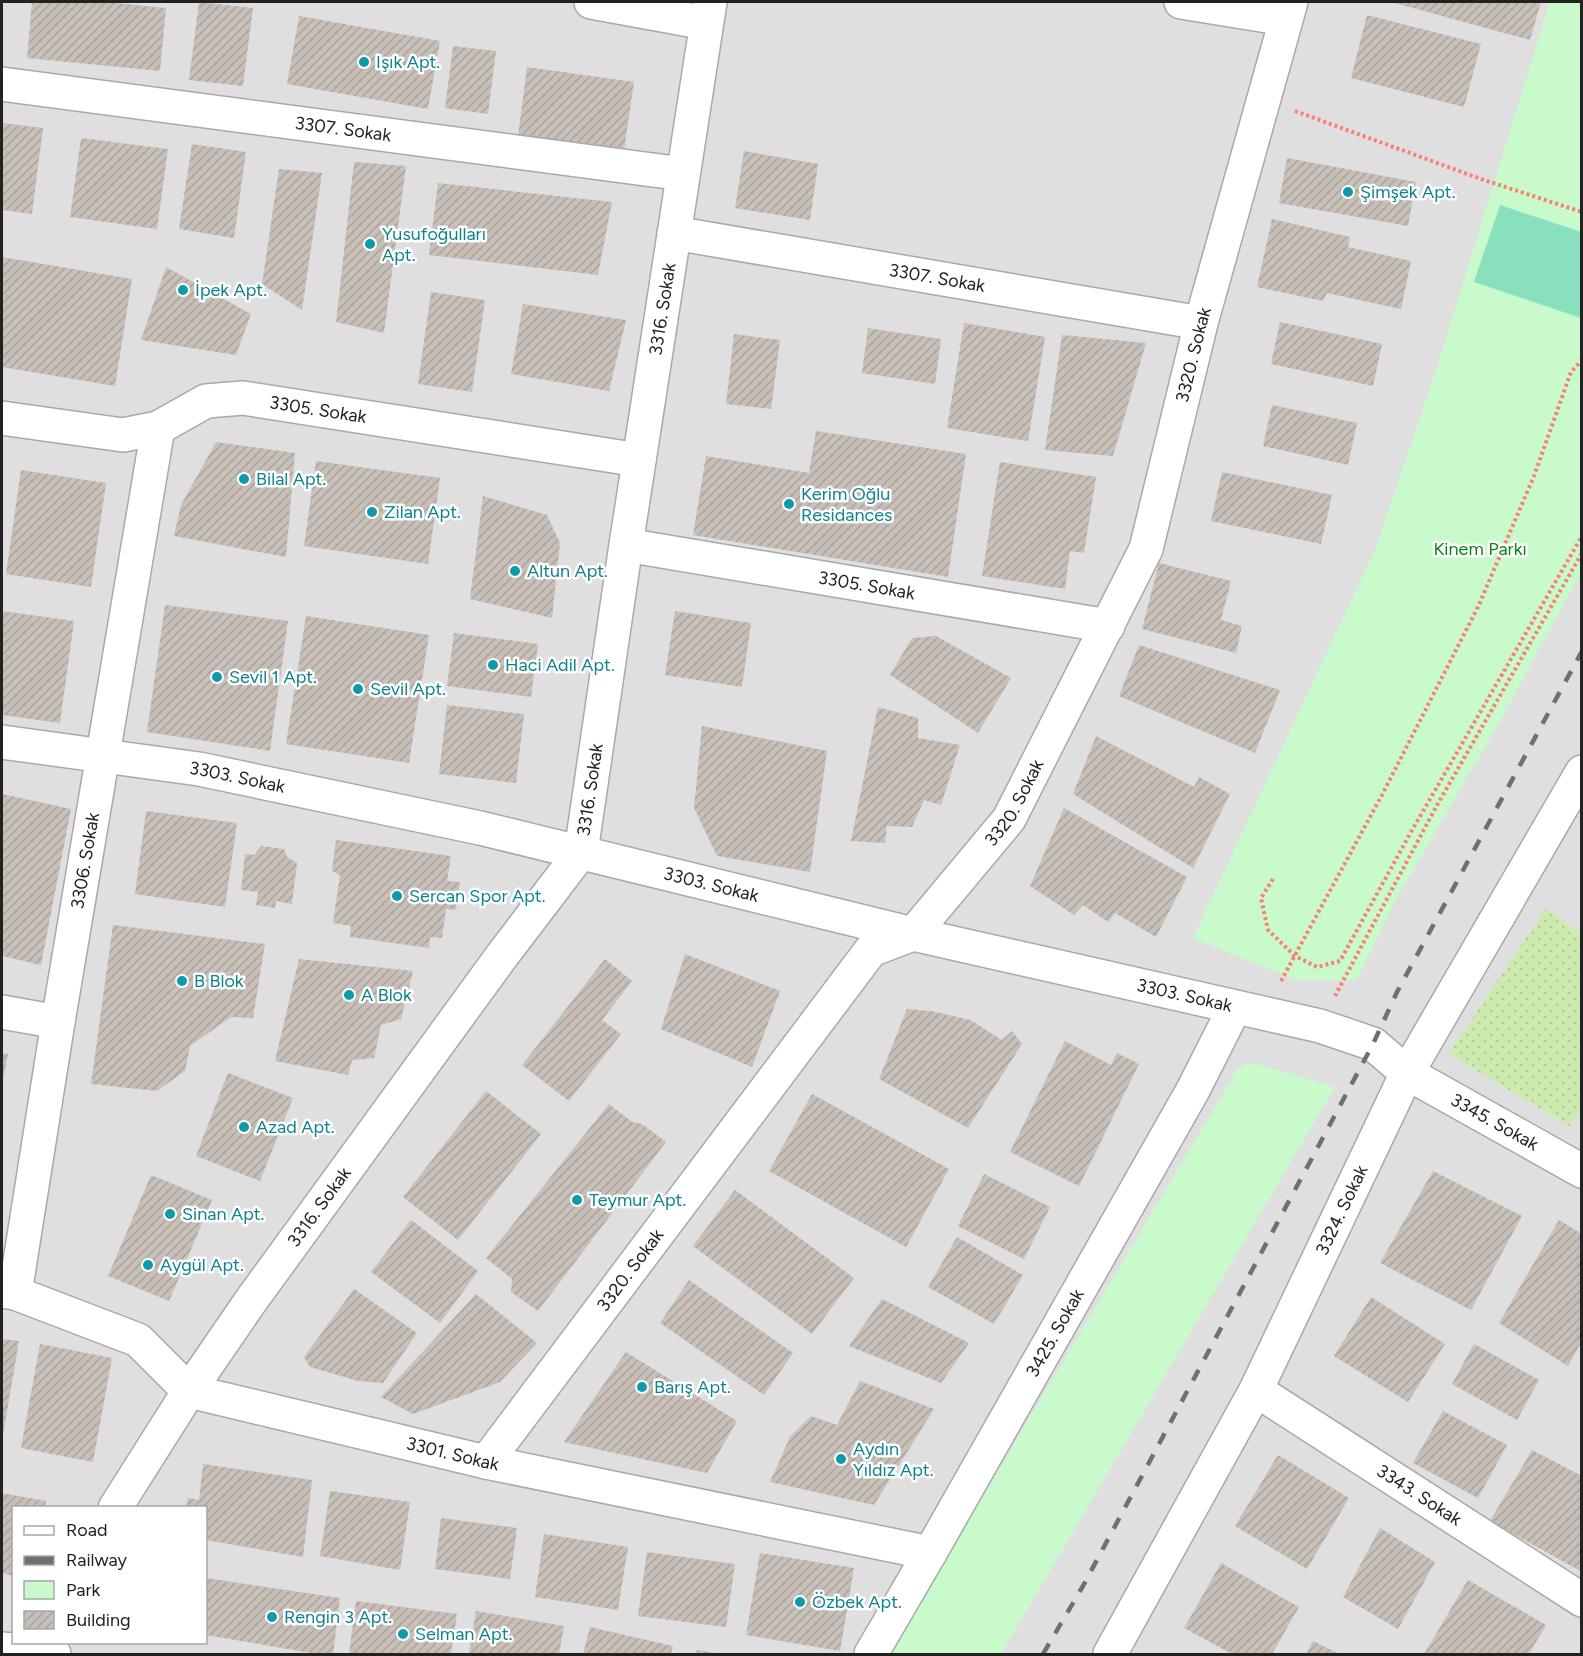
<svg xmlns="http://www.w3.org/2000/svg" width="1583" height="1656" font-family="Figtree,sans-serif">
	<style>
		.residential { fill: #e0dfdf; fill-rule: evenodd }
		.park { fill: #c8facc }
		.garden { fill: url(#garden-dots) }
		.pitch { fill: #88e0be }
		.building { fill: url(#building-hatch) }
		.lines { fill: none; stroke-linecap: round; stroke-linejoin: round }
		.minor-casing { stroke: #a9a9a9; stroke-width: 36 }
		.path { stroke: #fa8072; stroke-width: 4; stroke-dasharray: 3 3; stroke-linecap: butt }
		.minor { stroke: #fff; stroke-width: 33 }
		.rail { stroke: #707070; stroke-width: 4.5; stroke-dasharray: 12 12; stroke-linecap: butt }
		.culture-dot { fill: #0f9aa8; stroke: #fff; stroke-width: 2 }
		.labels { text-anchor: middle; dominant-baseline: central; stroke-width: 5; stroke-linejoin: round; paint-order: stroke }
		.culture-label { font-size: 18px; fill: #0d838f; stroke: #fff; text-anchor: start }
		.street-label { font-size: 18px; fill: #222; stroke: #fff }
		.park-label { font-size: 18px; fill: #0c8416; stroke: #fff }
	</style>
	<defs>
		<pattern id="garden-dots" width="8" height="8" patternUnits="userSpaceOnUse" patternTransform="scale(1.5)"><rect width="8" height="8" fill="#cdebb0"/><path d="M2 2h.1M6 6h.1" fill="none" stroke="#b0c997" stroke-width="1.8" stroke-linecap="round"/></pattern>
		<pattern id="building-hatch" width="6" height="6" patternUnits="userSpaceOnUse" patternTransform="scale(1.5)"><rect width="6" height="6" fill="#c7bfb8"/><path d="M-1 1l2-2M0 6l6-6M5 7l2-2" fill="none" stroke="#aba49e"/></pattern>
	</defs>
	<rect width="100%" height="100%" fill="#f2efe9"/>
	<path class="residential" d="M2,2H1581V1654H2ZM14,1508H206V1642H14Z"/>
	<path class="park" d="M1550,2H1581V572L1500,721L1394,903L1357,980H1296L1193,938L1375,550L1437,367Z
		M1253,1063L1335,1087L1001,1654H889L1239,1067Z"/>
	<path class="garden" d="M1546,908L1581,933V1110L1569,1126L1449,1054Z"/>
	<path class="pitch" d="M1500,205L1581,232V318L1474,282Z"/>
	<path class="building" d="M32,2H106L166,8L160,71L27,58Z
		M199,2L253,8L243,86L189,80Z
		M1391,2H1541L1530,40Z
		M1367,15L1481,44L1464,107L1351,78Z
		M299,16L440,41L428,109L287,84Z
		M453,46L496,51L488,114L445,108Z
		M527,67L634,82L624,150L518,136Z
		M2,123L43,128L32,214L2,210Z
		M81,138L168,149L157,229L70,217Z
		M192,144L246,152L234,238L179,229Z
		M744,151L818,164L810,220L735,208Z
		M1287,158L1416,182L1408,226L1279,203Z
		M354,162L406,166L384,333L336,322Z
		M279,169L322,173L302,310L262,284Z
		M438,183L612,202L598,275L429,255Z
		M1272,219L1350,237L1348,247L1411,261L1401,309L1327,293L1323,301L1257,287Z
		M2,257L132,279L115,386L2,367Z
		M166,267L251,314L236,355L141,340Z
		M431,292L485,300L472,392L418,384Z
		M523,304L626,320L609,391L511,374Z
		M1280,322L1382,344L1373,386L1271,364Z
		M964,323L1045,337L1028,441L947,428Z
		M868,328L941,339L935,384L862,373Z
		M734,334L780,340L771,409L726,404Z
		M1062,335L1146,343L1113,456L1045,450Z
		M1272,405L1357,423L1348,465L1263,446Z
		M816,431L966,454L948,577L693,535L706,456L809,473Z
		M216,442L295,453L286,557L174,536L181,505Z
		M316,461L440,478L428,564L304,546Z
		M1000,462L1096,477L1084,553L1070,551L1065,589L982,576Z
		M21,470L106,483L91,587L6,574Z
		M1222,472L1332,495L1321,544L1211,521Z
		M483,496L547,515L560,543L552,618L470,599Z
		M1159,563L1231,581L1221,620L1242,626L1236,653L1142,629Z
		M165,605L288,621L270,751L147,732Z
		M2,611L74,621L60,723L2,715Z
		M675,611L751,623L742,687L665,675Z
		M306,616L429,635L409,763L286,744Z
		M454,633L538,644L531,697L447,686Z
		M936,636L1011,678L978,733L890,675L912,638Z
		M1139,645L1280,690L1255,753L1119,696Z
		M447,705L524,714L516,783L439,774Z
		M878,707L918,718V738L960,745L941,805L924,800L912,827L887,826L885,843L851,841Z
		M702,726L827,751L810,872L717,856L694,808Z
		M1096,736L1194,787L1199,777L1230,794L1193,868L1073,794Z
		M2,794L71,809L41,965L2,956Z
		M1064,808L1187,877L1156,937L1115,913L1108,922L1083,905L1074,915L1030,886Z
		M146,811L237,823L225,907L135,894Z
		M336,840L451,856L447,881L460,882L456,910L446,909L442,938L430,937L429,948L350,937L351,926L333,923L340,875L332,871Z
		M261,846L284,849L287,857L297,863L292,904L276,901L275,908L256,905L258,892L241,890L245,854L254,855Z
		M113,925L265,944L253,1018L231,1017L190,1046L185,1071L157,1091L91,1084Z
		M685,954L780,991L752,1067L661,1029Z
		M299,959L413,971L401,1019L381,1025L374,1058L352,1060L348,1075L275,1061Z
		M605,959L632,981L602,1020L621,1034L569,1101L522,1065Z
		M907,1009L931,1011L970,1020L1002,1040L1012,1031L1022,1044L968,1128L879,1079Z
		M1065,1041L1111,1065L1117,1053L1139,1064L1079,1186L1010,1152Z
		M2,1053L8,1054L3,1079H2Z
		M228,1073L293,1098L260,1181L196,1156Z
		M486,1091L541,1134L458,1240L403,1197Z
		M812,1094L949,1169L906,1247L769,1171Z
		M609,1104L632,1122L642,1124L666,1142L538,1311L511,1292L512,1279L486,1258Z
		M1433,1171L1522,1216L1471,1310L1380,1263Z
		M984,1174L1050,1207L1024,1259L958,1226Z
		M151,1175L212,1200L169,1301L108,1276Z
		M735,1190L854,1278L812,1334L693,1246Z
		M411,1220L478,1271L440,1323L371,1272Z
		M1559,1220L1582,1234V1341L1568,1366L1499,1323Z
		M957,1237L1023,1275L994,1324L928,1287Z
		M689,1280L793,1353L764,1395L660,1323Z
		M354,1289L417,1333L383,1383L358,1381L310,1367L304,1357Z
		M476,1294L537,1343L500,1382L413,1414L381,1397Z
		M1371,1297L1445,1344L1408,1402L1334,1356Z
		M882,1299L969,1343L941,1383L849,1346Z
		M2,1339L19,1341L3,1435H2Z
		M40,1344L112,1358L93,1462L21,1448Z
		M1474,1344L1539,1380L1517,1420L1452,1384Z
		M626,1352L737,1421L707,1473L564,1442Z
		M860,1381L934,1409L874,1505L770,1482L790,1437L811,1416L837,1425Z
		M1443,1411L1507,1445L1478,1498L1413,1463Z
		M1532,1450L1582,1476V1572L1490,1521Z
		M1278,1455L1349,1498L1307,1569L1235,1526Z
		M203,1464L312,1480L303,1557L206,1540V1508H186L188,1498L199,1500Z
		M330,1491L410,1502L400,1570L320,1556Z
		M2,1493L46,1501L45,1508H14V1576L2,1573Z
		M441,1518L517,1528L510,1579L435,1569Z
		M1380,1528L1435,1562L1398,1629L1343,1597Z
		M544,1534L628,1547L618,1610L535,1597Z
		M647,1552L735,1564L726,1627L638,1616Z
		M760,1553L854,1568L840,1651L746,1635Z
		M1221,1563L1299,1607L1272,1654H1232L1184,1628Z
		M206,1578L340,1598L333,1654H317L206,1635Z
		M1468,1580L1546,1625L1529,1654H1424Z
		M356,1601L457,1614L451,1654H349Z
		M476,1611L564,1626L559,1654H469Z
		M590,1627L673,1646L671,1654H583Z
		M1313,1641L1339,1654H1306Z
		M697,1650L716,1653V1654H696Z"/>
	<g class="lines">
		<g class="minor-casing">
			<g id="minor">
				<path d="M591,2L706,23"/>
				<path d="M1181,2L1286,19"/>
				<path id="s1" d="M2,84L683,174"/>
				<path id="s2" d="M674,233L1201,323"/>
				<path id="s3" d="M2,418L123,435L158,428L206,401L243,398L639,460"/>
				<path id="s4" d="M626,545L1108,626"/>
				<path id="s5" d="M2,742L199,769L480,828L913,934L1320,1026L1373,1044L1407,1073L1582,1171"/>
				<path d="M2,1012L58,1022"/>
				<path id="s6" d="M2,1291L15,1293L138,1340L189,1391L486,1462L930,1553"/>
				<path id="s7" d="M15,1293L58,1022L158,428"/>
				<path id="s8" d="M1256,1390L1582,1600"/>
				<path id="s9" d="M486,1462L871,950L913,934L1009,819L1146,549L1201,323L1291,2"/>
				<path id="s10" d="M115,1508L189,1391L250,1302L501,957L581,852L626,545L710,2"/>
				<path d="M2,1649L54,1654"/>
				<path id="s11" d="M871,1654L930,1553L1193,1090L1235,1007"/>
				<path id="s12" d="M1110,1654L1256,1390L1407,1073L1582,772"/>
			</g>
		</g>
		<path class="path" d="M1295,111L1481,179L1582,212
			M1273,879L1261,898L1268,930L1295,956L1317,967L1340,961L1411,832L1582,536
			M1281,981L1382,795L1478,607L1534,476L1571,372L1582,360
			M1335,996L1436,807L1582,553"/>
		<use href="#minor" class="minor"/>
		<path class="rail" d="M1043,1654L1083,1586L1373,1044L1397,992L1582,651"/>
	</g>
	<g class="culture-dot">
		<circle cx="364" cy="62" r="6"/>
		<circle cx="1348" cy="192" r="6"/>
		<circle cx="370" cy="244" r="6"/>
		<circle cx="183" cy="290" r="6"/>
		<circle cx="244" cy="479" r="6"/>
		<circle cx="789" cy="504" r="6"/>
		<circle cx="372" cy="512" r="6"/>
		<circle cx="515" cy="571" r="6"/>
		<circle cx="493" cy="665" r="6"/>
		<circle cx="217" cy="677" r="6"/>
		<circle cx="358" cy="689" r="6"/>
		<circle cx="397" cy="896" r="6"/>
		<circle cx="182" cy="981" r="6"/>
		<circle cx="349" cy="995" r="6"/>
		<circle cx="244" cy="1127" r="6"/>
		<circle cx="577" cy="1200" r="6"/>
		<circle cx="170" cy="1214" r="6"/>
		<circle cx="148" cy="1265" r="6"/>
		<circle cx="642" cy="1387" r="6"/>
		<circle cx="841" cy="1459" r="6"/>
		<circle cx="800" cy="1602" r="6"/>
		<circle cx="272" cy="1617" r="6"/>
		<circle cx="403" cy="1634" r="6"/>
	</g>
	<g class="labels">
		<g class="culture-label">
			<text x="376" y="62">Işık Apt.</text>
			<text x="1360" y="192">Şimşek Apt.</text>
			<text x="382" y="234">Yusufoğulları<tspan x="382" dy="21">Apt.</tspan></text>
			<text x="195" y="290">İpek Apt.</text>
			<text x="256" y="479">Bilal Apt.</text>
			<text x="801" y="494">Kerim Oğlu<tspan x="801" dy="21">Residances</tspan></text>
			<text x="384" y="512">Zilan Apt.</text>
			<text x="527" y="571">Altun Apt.</text>
			<text x="505" y="665">Haci Adil Apt.</text>
			<text x="229" y="677">Sevil 1 Apt.</text>
			<text x="370" y="689">Sevil Apt.</text>
			<text x="409" y="896">Sercan Spor Apt.</text>
			<text x="194" y="981">B Blok</text>
			<text x="361" y="995">A Blok</text>
			<text x="256" y="1127">Azad Apt.</text>
			<text x="589" y="1200">Teymur Apt.</text>
			<text x="182" y="1214">Sinan Apt.</text>
			<text x="160" y="1265">Aygül Apt.</text>
			<text x="654" y="1387">Barış Apt.</text>
			<text x="853" y="1449">Aydın<tspan x="853" dy="21">Yıldız Apt.</tspan></text>
			<text x="812" y="1602">Özbek Apt.</text>
			<text x="284" y="1617">Rengin 3 Apt.</text>
			<text x="415" y="1634">Selman Apt.</text>
		</g>
		<g class="street-label">
			<text stroke="none"><textPath href="#s1" startOffset="344">3307. Sokak</textPath></text>
			<text stroke="none"><textPath href="#s2" startOffset="267">3307. Sokak</textPath></text>
			<text stroke="none"><textPath href="#s10" startOffset="1354">3316. Sokak</textPath></text>
			<text stroke="none"><textPath href="#s9" startOffset="1338">3320. Sokak</textPath></text>
			<text stroke="none"><textPath href="#s3" startOffset="326">3305. Sokak</textPath></text>
			<text stroke="none"><textPath href="#s4" startOffset="244">3305. Sokak</textPath></text>
			<text stroke="none"><textPath href="#s5" startOffset="238">3303. Sokak</textPath></text>
			<text stroke="none"><textPath href="#s10" startOffset="868">3316. Sokak</textPath></text>
			<text stroke="none"><textPath href="#s9" startOffset="852">3320. Sokak</textPath></text>
			<text stroke="none"><textPath href="#s7" startOffset="438">3306. Sokak</textPath></text>
			<text stroke="none"><textPath href="#s5" startOffset="724">3303. Sokak</textPath></text>
			<text stroke="none"><textPath href="#s5" startOffset="1210">3303. Sokak</textPath></text>
			<text stroke="none"><textPath href="#s5" startOffset="1550">3345. Sokak</textPath></text>
			<text stroke="none"><textPath href="#s10" startOffset="364">3316. Sokak</textPath></text>
			<text stroke="none"><textPath href="#s12" startOffset="501">3324. Sokak</textPath></text>
			<text stroke="none"><textPath href="#s9" startOffset="240">3320. Sokak</textPath></text>
			<text stroke="none"><textPath href="#s11" startOffset="370">3425. Sokak</textPath></text>
			<text stroke="none"><textPath href="#s6" startOffset="488">3301. Sokak</textPath></text>
			<text stroke="none"><textPath href="#s8" startOffset="194">3343. Sokak</textPath></text>
		</g>
		<g class="park-label">
			<text x="1480" y="549">Kinem Parkı</text>
		</g>
	</g>
	<rect width="1583" height="1656" fill="none" stroke="#222222" stroke-width="6"/>
	<rect x="12" y="1506" width="195" height="138" fill="#ffffff" stroke="#a7a7a7" stroke-width="1.5"/>
	<rect x="24" y="1526" width="30" height="9" fill="#ffffff" stroke="#a7a7a7" stroke-width="1.5"/>
	<text x="66" y="1536" font-size="18" fill="#222222">Road</text>
	<rect x="24" y="1556" width="30" height="9" fill="#707070" stroke="#a7a7a7" stroke-width="1.5"/>
	<text x="66" y="1566" font-size="18" fill="#222222">Railway</text>
	<rect x="24" y="1581" width="30" height="18" fill="#c8facc" stroke="#a7a7a7" stroke-width="1.5"/>
	<text x="66" y="1596" font-size="18" fill="#222222">Park</text>
	<rect x="24" y="1611" width="30" height="18" fill="url(#building-hatch)" stroke="#a7a7a7" stroke-width="1.5"/>
	<text x="66" y="1626" font-size="18" fill="#222222">Building</text>
</svg>
